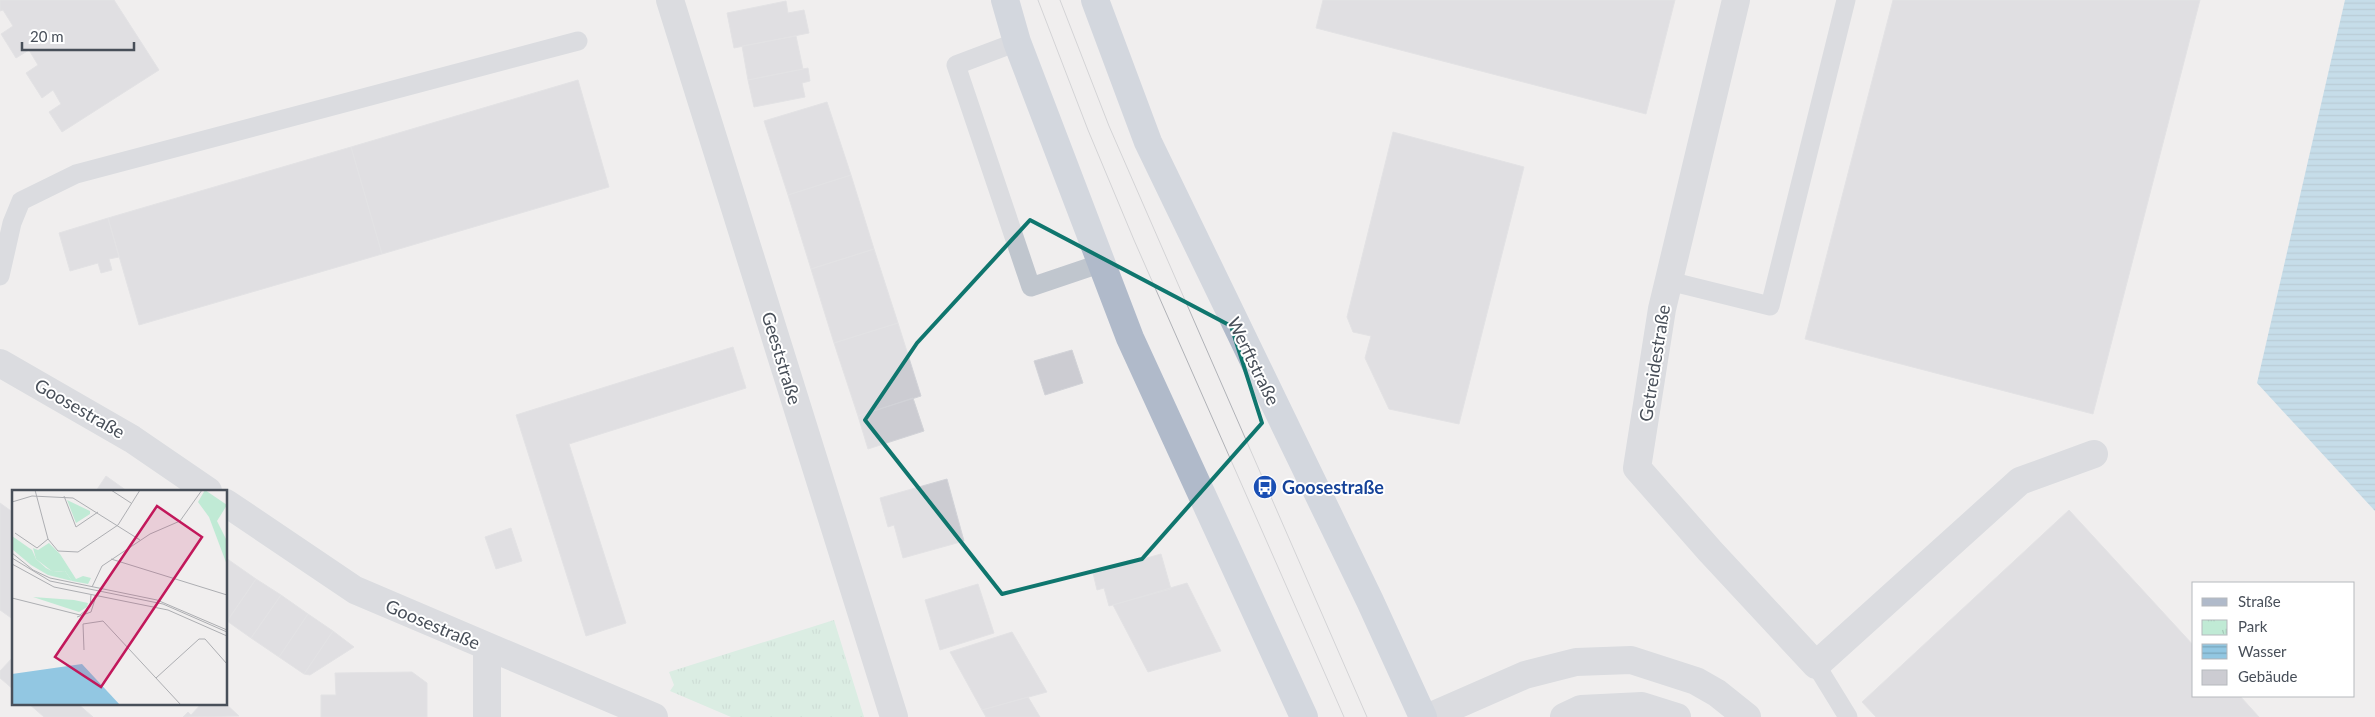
<svg xmlns="http://www.w3.org/2000/svg" width="2375" height="717" font-family="Lato,sans-serif">
	<style>
		.park { fill: url(#park-tufts) }
		.water { fill: url(#water-rules) }
		.building { fill: #ccccd2; stroke: #d2d3d8 }
		.lines { fill: none; stroke-linecap: round; stroke-linejoin: round }
		.service { stroke: #c0c6ce; stroke-width: 19 }
		.minor { stroke: #c0c6ce; stroke-width: 28 }
		.primary { stroke: #b0baca; stroke-width: 28 }
		.tram { stroke: #b0b2b7; stroke-width: 1 }
		.marked { fill: none; stroke: #0f766e; stroke-width: 4; stroke-linejoin: round }
		.labels { text-anchor: middle; dominant-baseline: central; stroke-width: 4; stroke-linejoin: round; paint-order: stroke }
		.street-label { font-size: 18px; fill: #484f59; stroke: #fff }
		.transit-label { font-size: 18px; font-weight: bold; fill: #164399; stroke: #fff; text-anchor: start }
		.inset-road { fill: none; stroke: #adaeb2; stroke-width: 1 }
		.view { fill: #c2185b; fill-opacity: 0.15; stroke: #c2185b; stroke-width: 2.5 }
		.inset-edge { fill: none; stroke: #484f59; stroke-width: 2.5 }
	</style>
	<defs>
		<pattern id="park-tufts" width="24" height="20" patternUnits="userSpaceOnUse" patternTransform="scale(1.25)"><rect width="24" height="20" fill="#c0ead5"/><path d="M3 7l-1-3M5 7V3M7 7l1-3M15 17l-1-3M17 17v-4M19 17l1-3" fill="none" stroke="#a6cab9"/></pattern>
		<pattern id="water-rules" width="6" height="5" patternUnits="userSpaceOnUse" patternTransform="scale(1.25)"><rect width="6" height="5" fill="#92c7e2"/><path d="M0 2.5h6" fill="none" stroke="#79a4ba"/></pattern>
	</defs>
	<rect width="100%" height="100%" fill="#f0eeee"/>
	<path class="park" d="M834,620L864,717H731L670,691L674,685L669,672Z"/>
	<path class="water" d="M2345,0H2375V511L2257,383Z"/>
	<path class="building" d="M0,0H114L159,70L62,132L49,112L61,104L53,90L42,98L26,73L38,65L29,50L16,58L1,34L13,26L3,10L0,11Z
		M1323,0H1675L1646,114L1316,28Z
		M1893,0H2200L2093,414L1805,339Z
		M786,1L788,13L804,10L809,33L734,48L727,13Z
		M796,36L803,69L748,80L742,46Z
		M808,68L810,81L802,83L805,97L754,107L748,80Z
		M578,80L609,187L382,254L351,147Z
		M827,102L851,175L788,195L764,121Z
		M1393,132L1524,167L1459,424L1389,409L1365,358L1371,336L1353,332L1347,317Z
		M351,147L382,254L139,325L108,218Z
		M851,175L874,249L811,269L788,195Z
		M108,218L119,257L109,259L112,270L101,273L98,263L70,271L59,233Z
		M874,249L898,323L834,343L811,269Z
		M898,323L921,396L858,416L834,343Z
		M733,347L746,388L569,444L626,623L586,636L516,415Z
		M1072,350L1083,383L1045,395L1034,361Z
		M913,398L924,431L868,449L858,416Z
		M106,476L127,491H96Z
		M947,479L964,541L903,558L894,525L888,527L880,498Z
		M0,503L14,513V620L0,610Z
		M2069,510L2194,646V696H2240L2259,717H1876L1862,702Z
		M511,528L522,561L496,569L485,537Z
		M1161,554L1171,589L1109,606L1104,588L1097,590L1093,573Z
		M226,558L256,579L226,623Z
		M256,579L281,595L251,638L227,621Z
		M1187,583L1221,651L1148,672L1113,605Z
		M978,584L994,633L940,650L925,600Z
		M281,595L308,614L279,657L251,638Z
		M308,614L333,631L304,674L279,657Z
		M333,631L354,647L310,675L304,674Z
		M1012,632L1047,692L982,710L950,652Z
		M14,656V690L0,678V671Z
		M412,672L427,683V717H321V695H336L335,673Z
		M1028,697L1040,717H986L982,710Z
		M28,703H77L93,717H44Z
		M202,703L206,705L208,703H225L239,716L183,717L188,712L191,715Z"/>
	<g class="lines">
		<path class="service" d="M1017,42L956,65L1031,287L1102,263
			M0,276L12,223L21,201L76,174L578,41
			M1669,281L1770,306L1846,0
			M1816,665L1848,717"/>
		<path class="minor" d="M670,0L894,717
			M1736,0L1662,309L1637,468L1710,551L1816,665L2020,481L2094,454
			M0,363L132,439L208,491
			M226,503L355,590L654,717
			M487,717V648
			M1429,717L1525,675L1576,662L1631,660L1696,681L1717,693L1747,717
			M1564,717L1581,709L1642,706L1677,717"/>
		<path class="primary" d="M1005,0L1017,42L1130,338L1304,717
			M1095,0L1148,142L1370,601L1423,717"/>
		<path class="tram" d="M1038,0L1088,130L1134,240L1344,717
			M1060,0L1109,126L1367,717"/>
	</g>
	<path d="M0 0H2375V717H0ZM1030,220L1231,326L1262,423L1142,559L1002,594L865,420L917,343Z" fill="#f0eeee" fill-opacity=".55" fill-rule="evenodd"/>
	<path class="marked" d="M1030,220L1231,326L1262,423L1142,559L1002,594L865,420L917,343Z"/>
	<defs>
		<g id="bus-disc" transform="scale(1.25)"><circle r="9.5" fill="#1a4fb4" stroke="#fff"/><path d="M-5-6H5V4H4V6H2V4H-2V6H-4V4H-5ZM-3.5-4V0h7V-4ZM-3.5 1.2v1.5H-2V1.2ZM2 1.2v1.5H3.5V1.2Z" fill="#fff"/></g>
	</defs>
	<g fill-rule="evenodd">
		<use href="#bus-disc" x="1265" y="487"/>
	</g>
	<g class="labels">
		<g class="street-label">
			<text transform="translate(782 358) rotate(73)">Geeststraße</text>
			<text transform="translate(1254 361) rotate(64)">Werftstraße</text>
			<text transform="translate(1654 363) rotate(-81)">Getreidestraße</text>
			<text transform="translate(80 408) rotate(30)">Goosestraße</text>
			<text transform="translate(433 624) rotate(23)">Goosestraße</text>
		</g>
		<g class="transit-label">
			<text x="1282" y="487">Goosestraße</text>
		</g>
	</g>
	<g transform="translate(12 490)">
		<rect width="215" height="215" fill="#f0eeee"/>
		<path d="M0,46L20,60L24,69L34,78L42,82L53,81L60,91L36,85L19,75L0,59ZM21,107L62,110L76,113L75,117L67,122Z" fill="#c0ead5"/>
		<path d="M193,0L215,15L205,31L215,51V75L197,27L186,12ZM55,10L78,21V24L64,33ZM37,53L48,64L64,89L71,86L79,88L76,94L60,91L53,81L41,82L24,69L21,58L26,60Z" fill="#c0ead5"/>
		<path d="M70,174L108,215H0V184Z" fill="#92c7e2"/>
		<path class="inset-road" d="M99,0L119,13M52,6L64,37L86,22M0,12L20,6L61,8L128,50M3,43L25,58L36,49L23,0M36,49L46,61L66,62L106,35L128,0M0,63L21,80L38,88L145,110L215,140M0,68L38,91L151,114L215,142M99,69L215,105M0,74L42,97L156,120L215,146M80,97L90,76L138,44L168,31L190,0M0,108L68,125L78,117L79,105M65,127L79,122L84,106M72,160L71,134L91,131L169,215M144,188L187,149H193L215,174"/>
		<path class="view" d="M145,16L190,47L89,197L43,167Z"/>
		<rect width="215" height="215" class="inset-edge"/>
	</g>
	<rect x="2192" y="582" width="162" height="115" fill="#ffffff" stroke="#b6b9bd"/>
	<rect x="2202" y="598" width="25" height="8" fill="#b0baca" stroke="#b6b9bd"/>
	<text x="2238" y="607" font-size="15" fill="#484f59">Straße</text>
	<rect x="2202" y="620" width="25" height="15" fill="url(#park-tufts)" stroke="#b6b9bd"/>
	<text x="2238" y="632" font-size="15" fill="#484f59">Park</text>
	<rect x="2202" y="644" width="25" height="15" fill="url(#water-rules)" stroke="#b6b9bd"/>
	<text x="2238" y="657" font-size="15" fill="#484f59">Wasser</text>
	<rect x="2202" y="670" width="25" height="15" fill="#ccccd2" stroke="#b6b9bd"/>
	<text x="2238" y="682" font-size="15" fill="#484f59">Gebäude</text>
	<path d="M22 42v8h112v-8" fill="none" stroke="#484f59" stroke-width="2.5"/>
	<text x="30" y="42" font-size="15" fill="#484f59" stroke="#ffffff" stroke-width="4" paint-order="stroke">20 m</text>
</svg>
